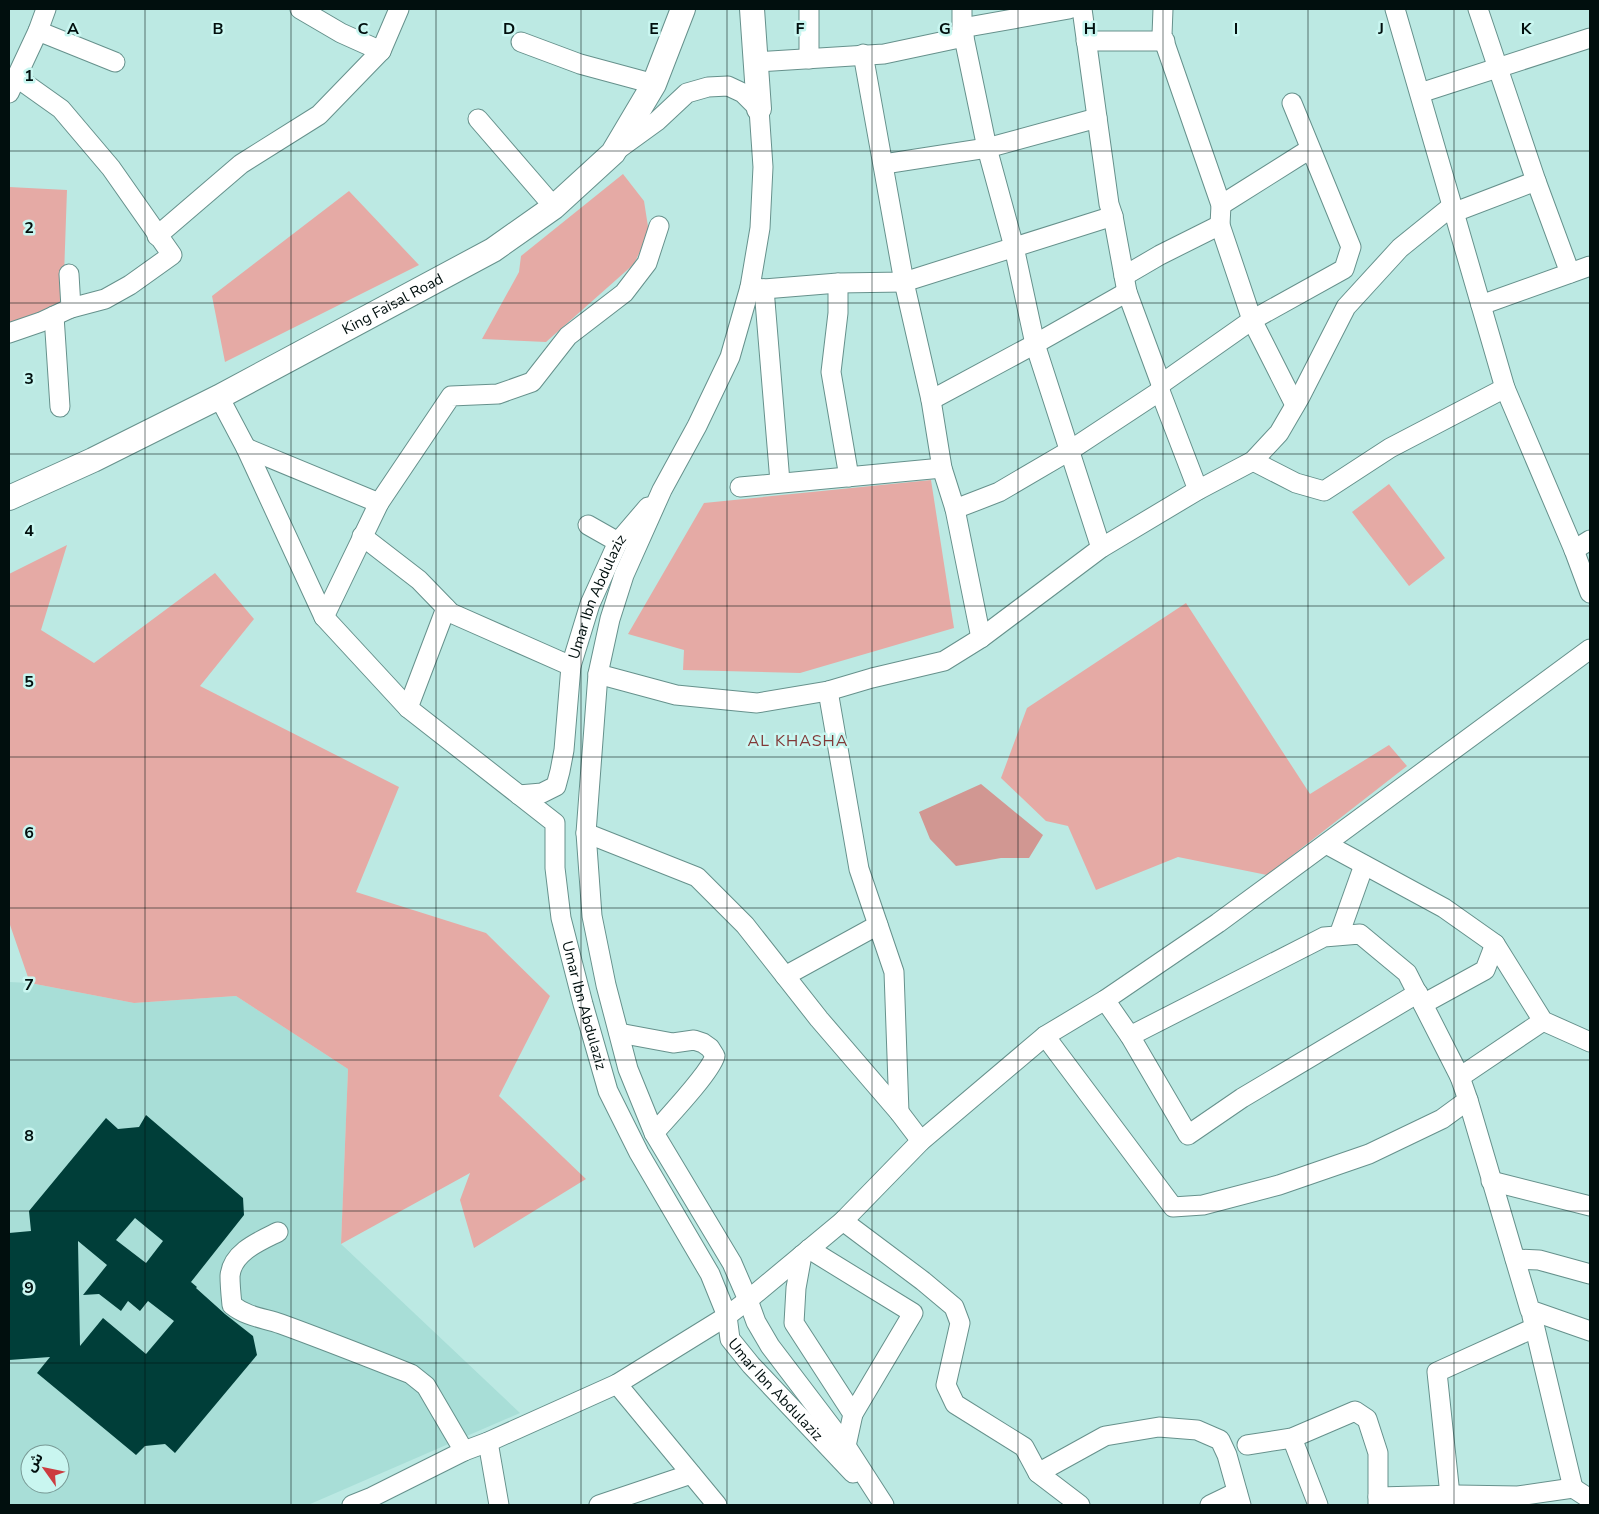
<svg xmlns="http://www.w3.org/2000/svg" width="1599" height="1514" font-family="'Nunito Sans','Noto Sans Arabic',sans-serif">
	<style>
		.built { fill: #a8ded7; fill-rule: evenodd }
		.green { fill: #e5aaa5 }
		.forest { fill: #d19792 }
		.building { fill: #003e39; fill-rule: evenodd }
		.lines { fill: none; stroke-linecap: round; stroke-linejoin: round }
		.minor-casing { stroke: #66918c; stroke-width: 21 }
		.major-casing { stroke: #66918c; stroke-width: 26 }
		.minor { stroke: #fff; stroke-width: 19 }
		.major { stroke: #fff; stroke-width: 24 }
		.grid { fill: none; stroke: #010f0e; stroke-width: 1; stroke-opacity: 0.55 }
		.labels { text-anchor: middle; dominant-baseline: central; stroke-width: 5; stroke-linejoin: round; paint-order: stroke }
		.street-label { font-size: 15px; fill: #010f0e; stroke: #c9f6f0 }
		.neighbourhood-label { font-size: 16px; letter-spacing: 1px; fill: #813937; stroke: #c9f6f0 }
		.grid-label { font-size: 16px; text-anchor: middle; font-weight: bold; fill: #010f0e; stroke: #c9f6f0; stroke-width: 5; stroke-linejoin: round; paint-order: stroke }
	</style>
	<rect width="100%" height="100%" fill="#bce9e3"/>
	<path class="built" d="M9,982L30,983L134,1003L236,996L348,1069L341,1244L520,1413L308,1505H9ZM30,1454H60V1484H30Z"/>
	<path class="green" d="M623,174L644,201L649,233L634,264L546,342L482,339L519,272L521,256Z
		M9,187L67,190L63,304L9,327Z
		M349,191L419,265L225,362L212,296Z
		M931,480L954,628L800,673L683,670L684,650L628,634L704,503Z
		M1389,484L1445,558L1409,586L1352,512Z
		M67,545L41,630L94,663L215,573L254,619L200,686L399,787L356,892L486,933L550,996L499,1096L586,1179L474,1248L460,1200L470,1173L341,1244L348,1069L236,996L134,1003L30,983L9,922V574Z
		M1186,603L1310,794L1389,745L1407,766L1267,875L1178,857L1096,890L1068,826L1046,821L1001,778L1027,708Z"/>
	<path class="forest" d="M981,784L1043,835L1029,858H1001L956,866L930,839L919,812Z"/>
	<path class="building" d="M146,1115L243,1198L244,1215L191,1282L197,1287L196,1288L225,1314L253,1336L257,1355L175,1453L165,1444L145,1446L136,1455L37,1373L50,1357L9,1360V1233L31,1231L29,1211L106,1118L118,1129L139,1127ZM135,1218L163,1241L146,1263L116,1240ZM78,1241L107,1265L83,1295L99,1294L121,1311L128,1301L140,1311L148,1301L174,1321L146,1354L103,1318L80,1346Z"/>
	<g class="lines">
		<g class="minor-casing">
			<g id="minor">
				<path d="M300,9L341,33L381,51"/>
				<path d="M962,9V28L987,148L1014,247L1035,344L1101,548"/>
				<path d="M1082,9L1109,204L1113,216L1127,292L1161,384L1160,391L1198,490"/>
				<path d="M1163,9L1162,35L1221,205L1220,225L1252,320L1295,405"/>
				<path d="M1395,9L1505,388L1574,550L1590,593"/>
				<path d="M1478,9L1536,181L1570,273"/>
				<path d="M962,28L1069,9"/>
				<path d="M38,31L115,62"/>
				<path d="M1086,41H1165"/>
				<path d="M521,42L580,64L654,84"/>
				<path d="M863,54L904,282L931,400L942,468L955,509L981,638"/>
				<path d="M809,59V9"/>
				<path d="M756,62L884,54L964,37"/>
				<path d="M16,77L61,109L111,168L172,255L130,285L105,299L71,308"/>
				<path d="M9,93L38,31L46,9"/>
				<path d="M1420,93L1590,38"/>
				<path d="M478,119L554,207"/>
				<path d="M617,150L657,121L687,93L708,87L728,86L743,93L759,109L763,167L760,228L750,287L730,357L697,426L662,490L624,575L610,619L598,674L586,833L592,916L606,985L628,1069L654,1133L732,1263L748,1300L756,1322L770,1346L846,1446L884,1505"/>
				<path d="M884,164L987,148L1097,118"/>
				<path d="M1221,205L1310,149"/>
				<path d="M1455,212L1536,181"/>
				<path d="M157,236L241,164L319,115L381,51L399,9"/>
				<path d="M1124,276L1160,255L1220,225"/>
				<path d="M838,283V313L831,372L849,477"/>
				<path d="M750,287L764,289L838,283L904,282L1113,216"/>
				<path d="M764,289L780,482"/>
				<path d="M1481,305L1590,266"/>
				<path d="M54,316L60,407"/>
				<path d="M9,333L41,322L71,308L69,274"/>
				<path d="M1161,384L1252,320L1344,269L1351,247L1292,103"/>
				<path id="s1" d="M219,397L246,448L324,617L408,708L555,823V868L561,918L583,1004L608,1091L639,1153L710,1274L727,1316L730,1339L751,1365L853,1473"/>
				<path d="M931,400L1035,344L1127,292"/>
				<path d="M246,448L379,503"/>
				<path d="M1253,461L1296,483L1324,491L1390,448L1505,388"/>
				<path d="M740,487L942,468"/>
				<path d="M955,509L999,492L1069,451L1160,391"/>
				<path d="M588,525L618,542"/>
				<path d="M362,536L419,580L451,613L571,666"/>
				<path d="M1574,550L1590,540"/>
				<path d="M324,617L379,503L451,396L498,394L532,382L568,336L624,293L647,263L659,226"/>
				<path d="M598,674L676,695L757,703L828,691L872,678L944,661L981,638L1101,548L1198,490L1253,461L1279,433L1300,397L1346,307L1400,248L1452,206"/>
				<path d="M828,691L859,869L894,972L899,1112"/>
				<path d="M408,708L446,608"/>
				<path id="s2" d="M519,795L542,793L556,786L560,771L564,750L571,666L590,604L618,542L648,507"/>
				<path d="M586,833L697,877L745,925L819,1019L899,1112L921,1141"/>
				<path d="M1326,844L1444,908L1495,944L1543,1021L1590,1042"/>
				<path d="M1339,935L1364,865"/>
				<path d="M785,976L878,925"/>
				<path d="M1105,1000L1130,1036L1188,1135L1242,1098L1418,993"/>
				<path d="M1423,1004L1485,970L1495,944"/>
				<path d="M619,1033L673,1043L694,1040L703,1043L710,1048L715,1056C710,1073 668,1117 654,1133"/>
				<path d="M1045,1036L1173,1207L1203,1205L1279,1185L1369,1154L1442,1119L1468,1100"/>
				<path d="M1130,1036L1324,937L1360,934L1407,973L1460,1077L1468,1100L1530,1310L1590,1331"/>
				<path d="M1460,1077L1543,1021"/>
				<path d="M1491,1181L1590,1206"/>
				<path d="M843,1221L923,1281L954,1307L960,1323L946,1385L955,1404L1024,1447L1038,1473L1080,1505"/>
				<path d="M278,1232C260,1241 232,1252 230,1276C230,1286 231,1295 232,1305C247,1317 264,1318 281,1324C325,1340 368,1357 411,1374L426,1386L464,1451"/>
				<path d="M809,1249L913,1313L853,1414"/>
				<path d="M802,1255L796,1288L794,1323L853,1414L846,1446"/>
				<path d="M1515,1259L1539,1260L1590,1274"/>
				<path d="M1532,1316L1573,1488"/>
				<path d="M617,1384L717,1505"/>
				<path d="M1292,1438L1318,1505"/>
				<path d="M488,1442L499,1505"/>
				<path d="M1247,1445L1292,1438L1355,1411L1367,1419L1378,1453V1505"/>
				<path d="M1038,1473L1105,1436L1159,1427L1197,1430L1220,1440L1227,1455L1241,1505"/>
				<path d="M1450,1495L1437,1372L1534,1328"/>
				<path d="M1378,1497L1457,1495L1518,1496L1573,1488L1590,1499"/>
				<path d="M352,1505L372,1497L464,1451L488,1442L617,1384L727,1316L748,1300L843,1221L921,1141L1045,1036L1105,1000L1218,923L1590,649"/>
				<path d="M599,1505L691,1474"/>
				<path d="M1210,1505L1237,1492"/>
			</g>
		</g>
		<g class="major-casing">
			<g id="major">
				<path d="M752,9L759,109"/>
				<path id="s3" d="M9,498L93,460L219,397L493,250L554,207L613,153L654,84L683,9"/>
			</g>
		</g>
		<use href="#minor" class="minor"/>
		<use href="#major" class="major"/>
	</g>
	<path class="grid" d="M145,9V1505M291,9V1505M436,9V1505M581,9V1505M727,9V1505M872,9V1505M1018,9V1505M1163,9V1505M1308,9V1505M1454,9V1505M9,151H1590M9,303H1590M9,454H1590M9,606H1590M9,757H1590M9,908H1590M9,1060H1590M9,1211H1590M9,1363H1590"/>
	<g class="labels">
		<g class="street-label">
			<text stroke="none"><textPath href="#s3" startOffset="430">King Faisal Road</textPath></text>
			<text stroke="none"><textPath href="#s2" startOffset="234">Umar Ibn Abdulaziz</textPath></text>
			<text stroke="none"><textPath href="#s1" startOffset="740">Umar Ibn Abdulaziz</textPath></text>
			<text stroke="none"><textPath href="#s1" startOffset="1175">Umar Ibn Abdulaziz</textPath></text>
		</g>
		<g class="neighbourhood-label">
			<text x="798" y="741">AL KHASHA</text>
		</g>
	</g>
	<g class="grid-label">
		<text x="73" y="34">A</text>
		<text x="218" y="34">B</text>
		<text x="363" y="34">C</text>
		<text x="509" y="34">D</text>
		<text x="654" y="34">E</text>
		<text x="800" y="34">F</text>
		<text x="945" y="34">G</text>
		<text x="1090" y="34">H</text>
		<text x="1236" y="34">I</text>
		<text x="1381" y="34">J</text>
		<text x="1526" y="34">K</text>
		<text x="29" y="81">1</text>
		<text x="29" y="233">2</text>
		<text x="29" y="384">3</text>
		<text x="29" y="536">4</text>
		<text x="29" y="687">5</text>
		<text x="29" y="838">6</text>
		<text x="29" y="990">7</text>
		<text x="29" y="1141">8</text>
		<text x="29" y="1293">9</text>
	</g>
	<rect width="1599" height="1514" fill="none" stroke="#010f0e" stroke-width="20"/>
	<g transform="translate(45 1469) rotate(303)"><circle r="24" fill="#c9f6f0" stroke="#799a96"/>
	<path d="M0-4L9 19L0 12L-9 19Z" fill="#cc3c40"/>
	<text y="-8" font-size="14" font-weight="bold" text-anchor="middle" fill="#010f0e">ش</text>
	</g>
</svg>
